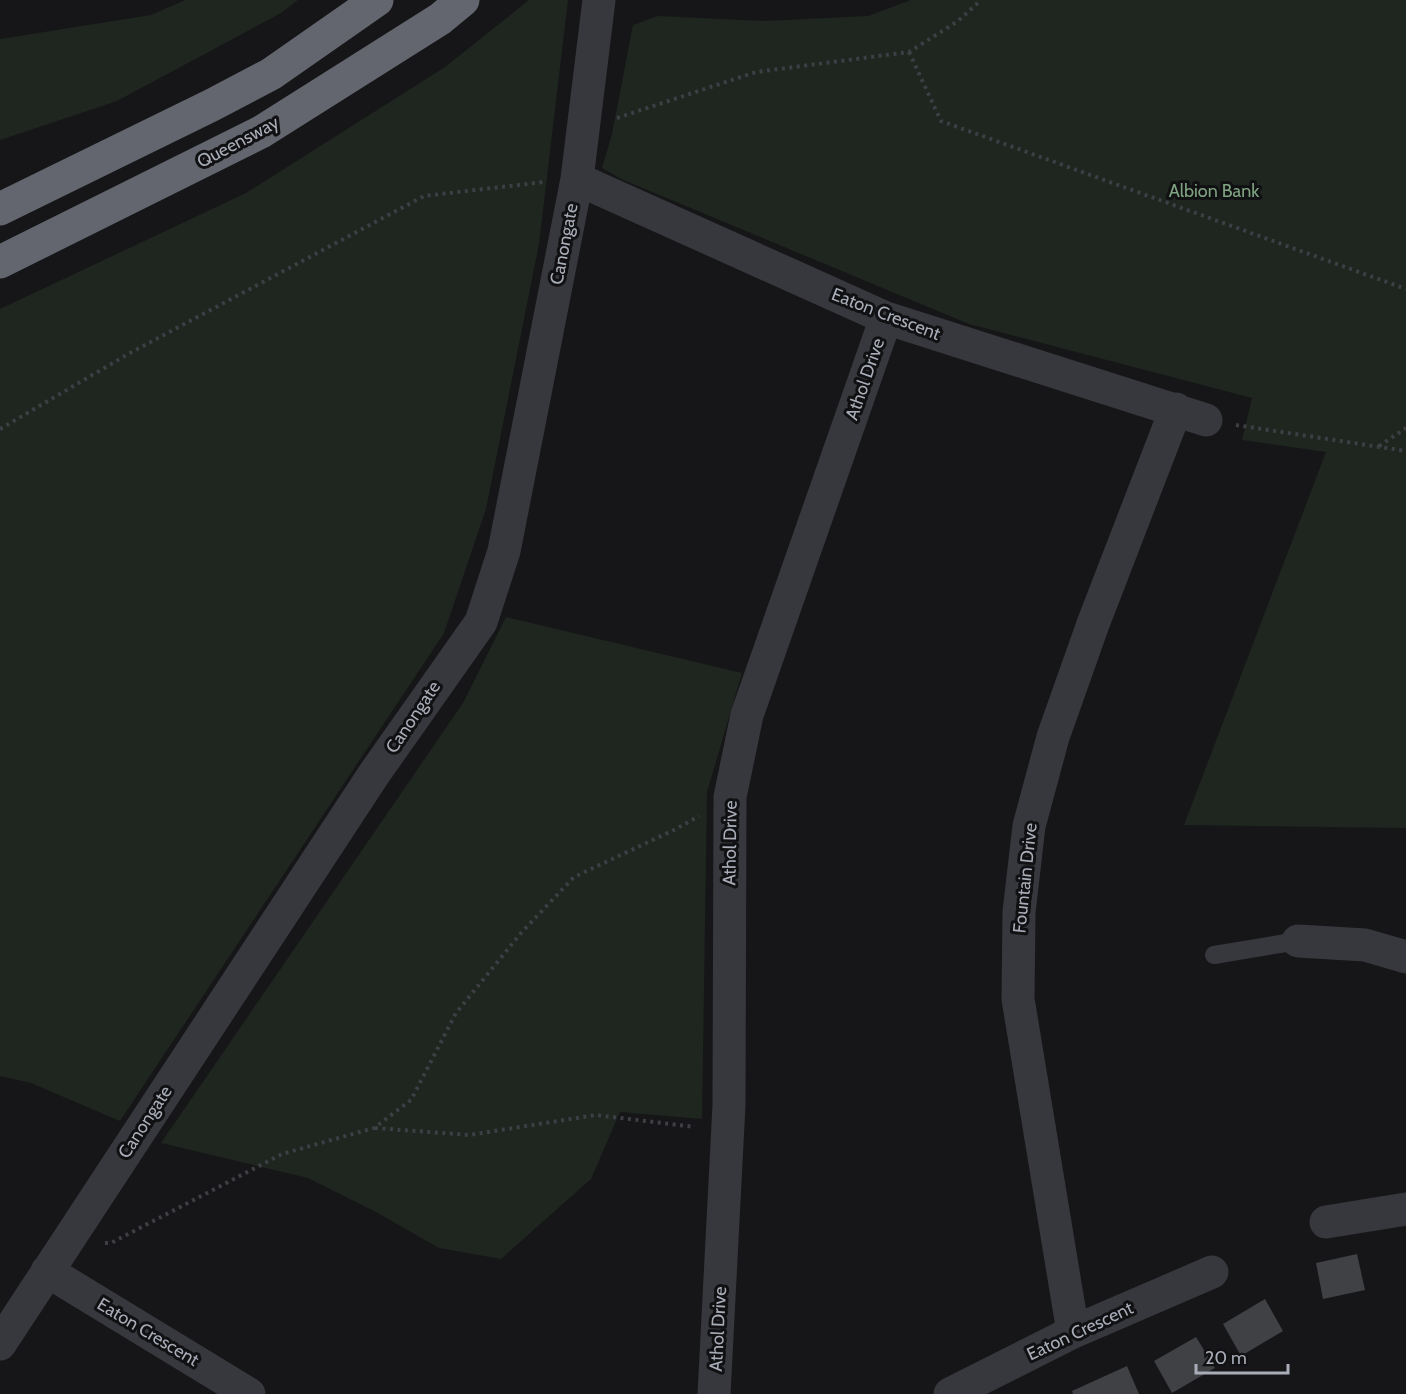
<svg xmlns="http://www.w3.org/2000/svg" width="1406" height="1394" font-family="Cabin,sans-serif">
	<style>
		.green { fill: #1e261f }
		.building { fill: #404145 }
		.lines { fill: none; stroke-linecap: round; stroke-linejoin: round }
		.path { stroke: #3d3f44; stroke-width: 4; stroke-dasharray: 3 4.5; stroke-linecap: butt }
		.lane { stroke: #37383d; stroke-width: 18 }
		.street { stroke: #37383d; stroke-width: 33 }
		.highway { stroke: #63666e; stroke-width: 33 }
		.labels { text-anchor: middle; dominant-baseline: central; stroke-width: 6; stroke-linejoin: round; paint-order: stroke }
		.street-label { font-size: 18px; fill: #a8adb8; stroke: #111113 }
		.park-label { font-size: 18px; fill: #7fa381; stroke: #111113 }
	</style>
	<rect width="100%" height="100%" fill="#161618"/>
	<path class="green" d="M185,0H298L281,13L117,101L0,140V39L151,15Z
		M529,0H568L539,244L486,509L444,633L120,1121L31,1083L0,1076V309L246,193L445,67Z
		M911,0H1406V828L1184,825L1326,452L1242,440L1252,398L969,324L621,179L602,168L612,134L633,25L658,16L765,21L868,16Z
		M506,617L742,673L707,792L702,1119L620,1112L591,1179L501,1259L439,1248L376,1212L308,1178L161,1143L463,703Z"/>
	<path class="building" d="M1357,1254L1365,1290L1323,1299L1316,1263Z
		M1265,1299L1283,1331L1241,1356L1223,1324Z
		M1196,1337L1215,1368L1172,1393L1154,1361Z
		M1127,1366L1139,1394H1073L1072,1391Z"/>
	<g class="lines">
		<path class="path" d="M909,52L941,121L1406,289
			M617,118L756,72L909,52L958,21L981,0
			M1236,425L1406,451
			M0,429L130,353L424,196L544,182
			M1379,446L1406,428
			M375,1128L469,1135L596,1115L695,1127
			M105,1243H111L282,1154L374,1128L411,1100L456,1013L521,933L574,877L676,829L699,816"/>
		<path class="lane" d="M1214,955L1298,941"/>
		<path class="street" d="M577,179L886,318L1206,420
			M1298,941L1365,945L1406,957
			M1326,1222L1406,1209
			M47,1271L249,1394
			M1073,1332L1018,999L1019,912L1029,826L1053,737L1093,624L1176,409
			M0,1344L374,774L481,622L504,551L577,179L599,0
			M714,1394L729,1105L730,797L747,715L886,318
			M950,1394L1073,1332L1212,1272"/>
		<path class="highway" d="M0,209L212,105L271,74L377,0
			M0,262L261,132L440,19L463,0"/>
	</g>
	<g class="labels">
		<g class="street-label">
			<text transform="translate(238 142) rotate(-28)">Queensway</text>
			<text transform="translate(564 244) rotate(-79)">Canongate</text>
			<text transform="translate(886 314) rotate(21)">Eaton Crescent</text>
			<text transform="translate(865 379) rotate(-71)">Athol Drive</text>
			<text transform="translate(413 717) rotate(-56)">Canongate</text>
			<text transform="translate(730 843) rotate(-89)">Athol Drive</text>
			<text transform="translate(1025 878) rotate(-84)">Fountain Drive</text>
			<text transform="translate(145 1122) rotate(-57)">Canongate</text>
			<text transform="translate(718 1329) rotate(-87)">Athol Drive</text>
			<text transform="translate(1080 1331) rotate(-25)">Eaton Crescent</text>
			<text transform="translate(148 1332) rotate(31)">Eaton Crescent</text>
		</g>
		<g class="park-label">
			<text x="1214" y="191">Albion Bank</text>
		</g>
	</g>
	<path d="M1196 1364v9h92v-9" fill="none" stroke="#a8adb8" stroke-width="3"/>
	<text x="1205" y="1364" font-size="18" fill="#a8adb8" stroke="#111113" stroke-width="4.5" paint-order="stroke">20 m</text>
</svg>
